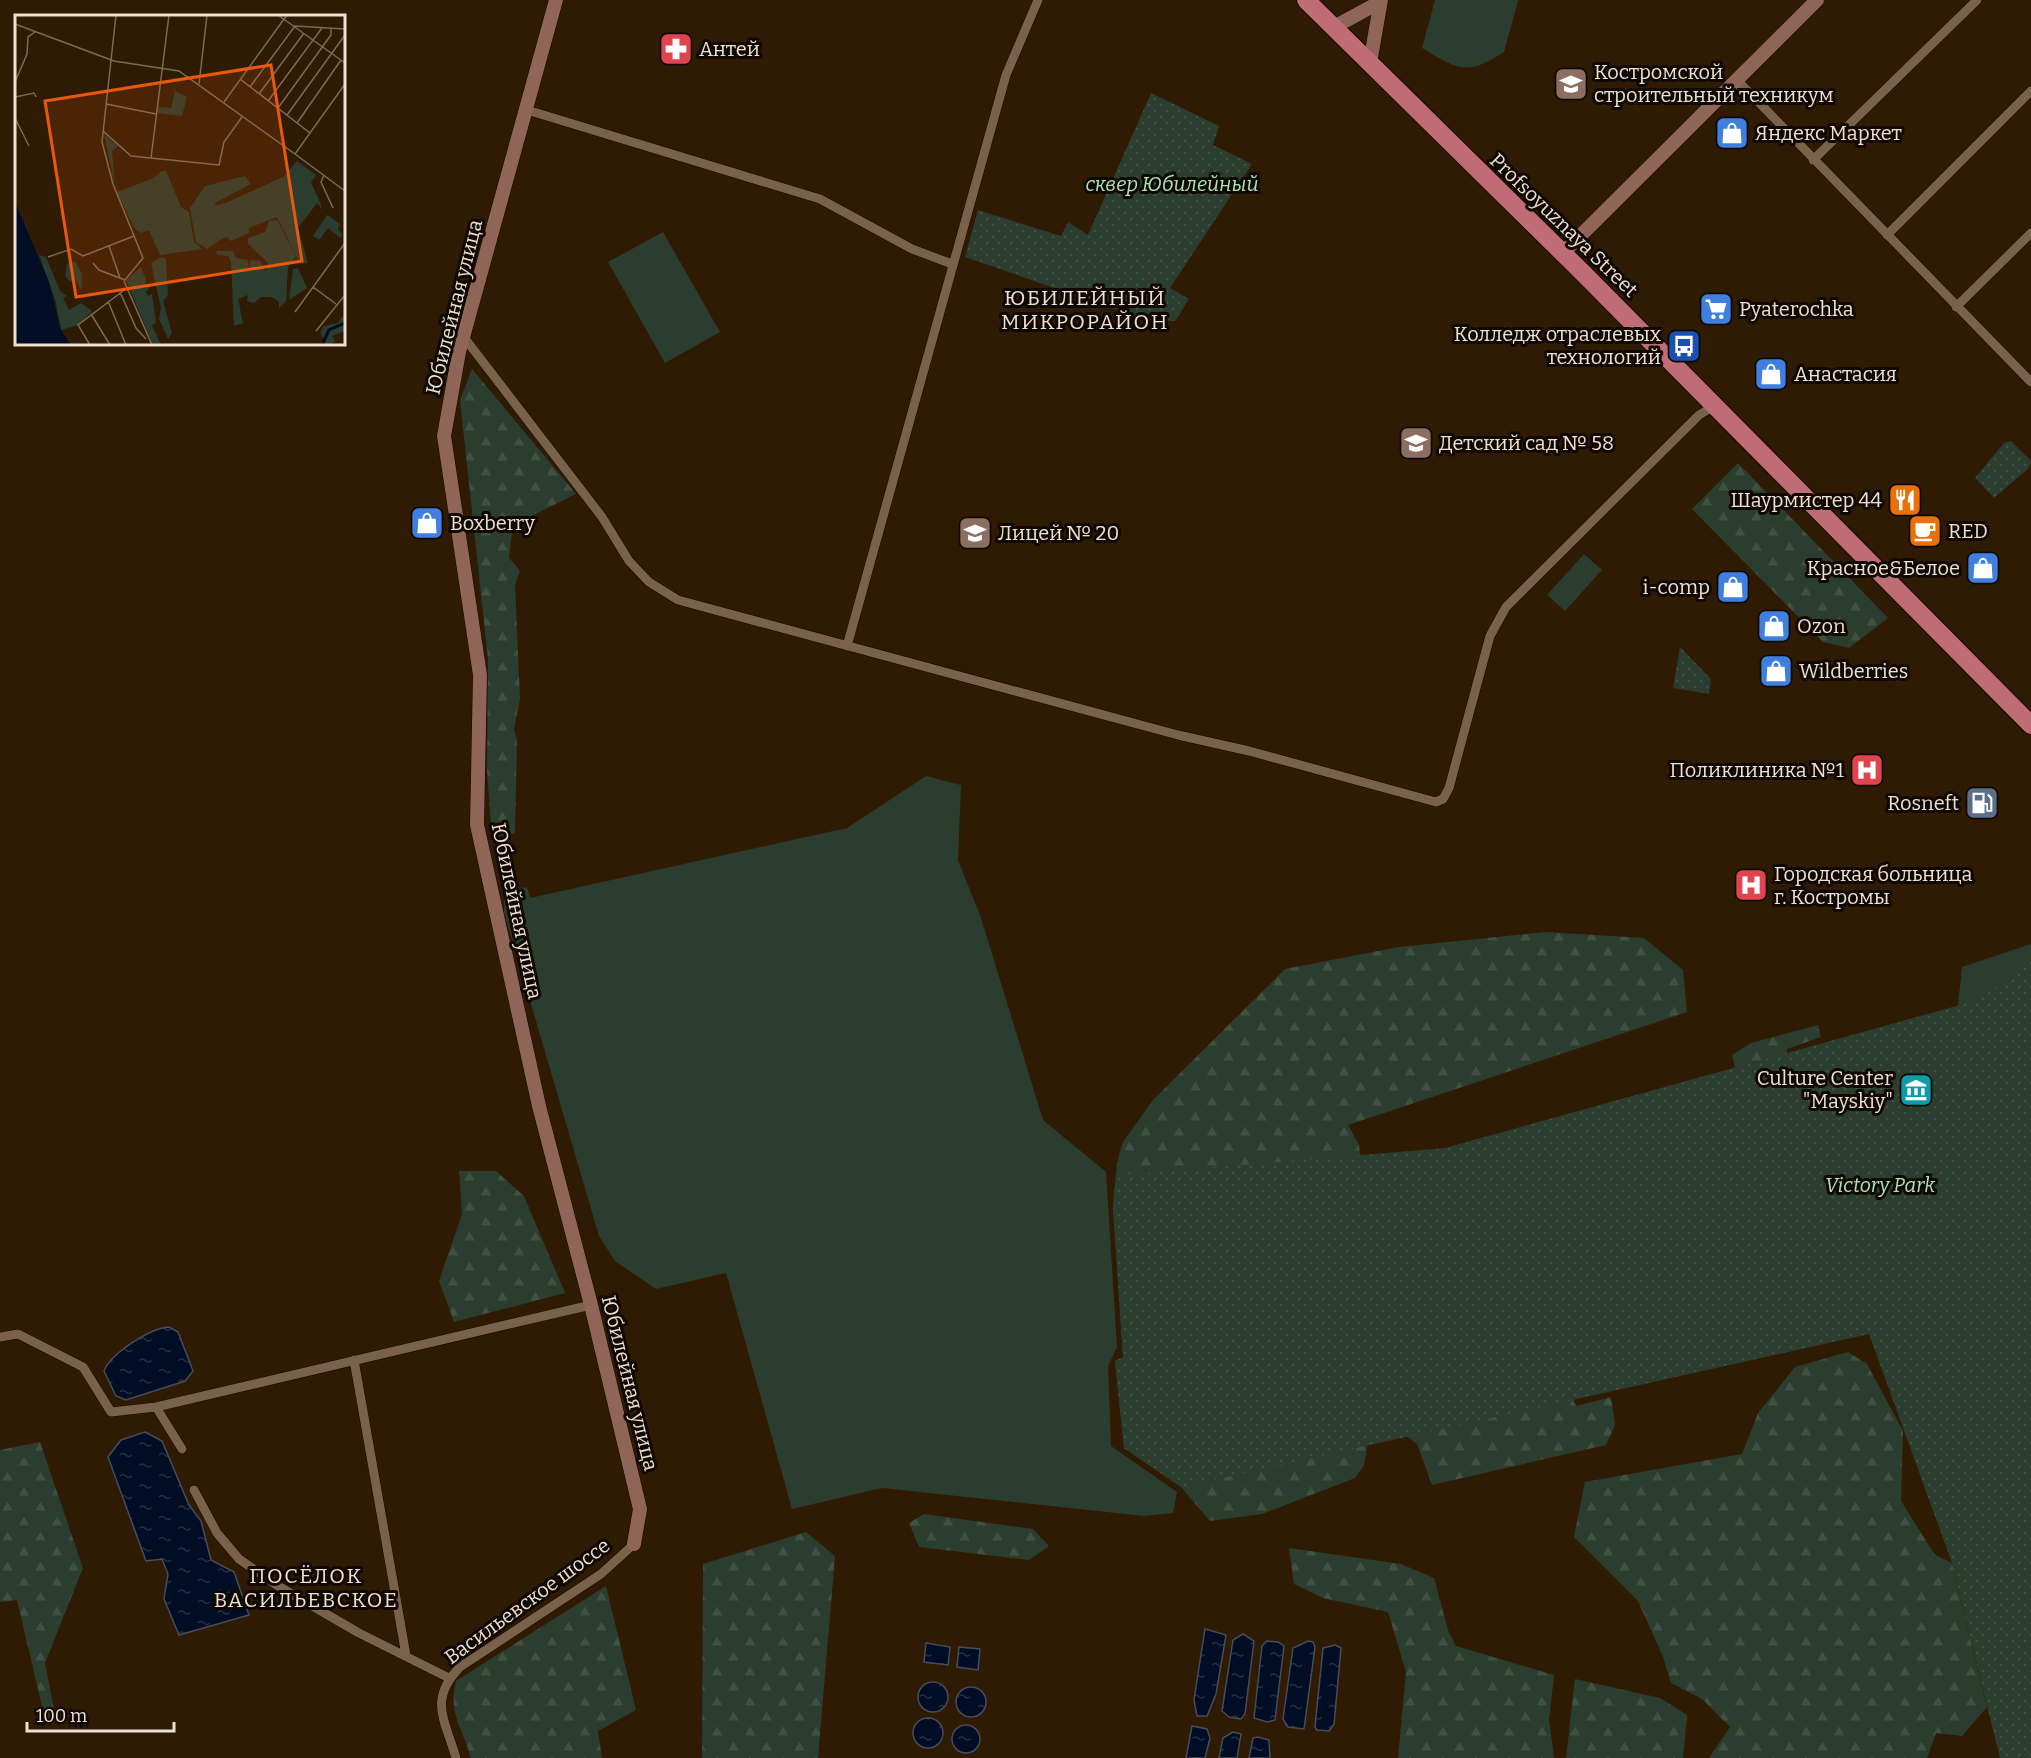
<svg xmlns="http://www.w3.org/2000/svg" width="2031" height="1758" font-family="Bitter,serif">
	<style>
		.green { fill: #2b3d2e }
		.forest { fill: url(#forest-firs) }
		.park { fill: url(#park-dots) }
		.water { fill: url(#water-ripples); stroke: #474c59; stroke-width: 1.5 }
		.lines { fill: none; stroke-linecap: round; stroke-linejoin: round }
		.street-casing { stroke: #160500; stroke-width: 10 }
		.secondary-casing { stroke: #160500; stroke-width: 15 }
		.highway-casing { stroke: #160500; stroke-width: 20 }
		.street { stroke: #796249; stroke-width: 9 }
		.secondary { stroke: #8e6557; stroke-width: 14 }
		.highway { stroke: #bf6c77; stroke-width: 18 }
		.labels { text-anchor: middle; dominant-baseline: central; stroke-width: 6; stroke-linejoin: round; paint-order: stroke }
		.poi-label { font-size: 20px; fill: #eee0d2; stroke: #100802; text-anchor: start }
		.park-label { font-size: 20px; font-style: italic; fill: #ade4b5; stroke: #100802 }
		.street-label { font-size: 20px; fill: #eee0d2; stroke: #100802 }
		.neighbourhood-label { font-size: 21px; letter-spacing: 1.5px; fill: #eee0d2; stroke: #100802 }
		.inset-river { fill: none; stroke: #000d25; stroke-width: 3 }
		.inset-road { fill: none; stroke: #7b6a56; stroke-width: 1.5 }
		.view { fill: #e8590c; fill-opacity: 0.15; stroke: #e8590c; stroke-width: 3 }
		.inset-edge { fill: none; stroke: #eee0d2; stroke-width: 3 }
	</style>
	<defs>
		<pattern id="forest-firs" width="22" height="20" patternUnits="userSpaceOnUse" patternTransform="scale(1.5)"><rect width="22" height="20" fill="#2b3d2e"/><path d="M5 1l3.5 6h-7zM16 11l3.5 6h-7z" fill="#405042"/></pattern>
		<pattern id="park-dots" width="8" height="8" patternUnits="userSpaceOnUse" patternTransform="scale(1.5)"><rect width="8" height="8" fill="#2b3d2e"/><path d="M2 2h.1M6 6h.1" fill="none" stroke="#405042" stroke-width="1.8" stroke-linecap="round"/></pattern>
		<pattern id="water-ripples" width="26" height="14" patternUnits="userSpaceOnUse" patternTransform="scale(1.5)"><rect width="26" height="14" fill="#000d25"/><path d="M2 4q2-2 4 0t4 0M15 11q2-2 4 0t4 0" fill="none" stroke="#263044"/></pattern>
	</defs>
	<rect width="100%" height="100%" fill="#2f1b04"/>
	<path class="green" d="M1435,0H1520L1518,1L1504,52C1467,76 1458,70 1422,48Z
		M663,232L720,332L665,363L608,262Z
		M1584,554L1602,570L1565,611L1547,595Z
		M926,776L961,785L958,860L981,918L1043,1120L1106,1172L1117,1347L1108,1366L1111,1446L1177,1492L1173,1513L1144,1516L882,1488L792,1509L726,1273L656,1289L615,1261L599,1236L504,912V895L512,889L527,887L530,898L847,828Z
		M2031,944V960L2026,971L1957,1015L1962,967Z"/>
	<path class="forest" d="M472,369L576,494L513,525L509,558L520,571L515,585L520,699L514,729L517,740L515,833L492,838L487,771L488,659L460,400Z
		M1738,463L1888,618L1849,648L1823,642L1692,509Z
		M1545,932L1644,938L1683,970L1687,1012L1348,1125L1359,1145L1382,1364L1554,1358L1576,1406L1611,1397L1615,1425L1606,1445L1432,1485L1417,1444L1401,1432L1368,1442L1364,1465L1355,1478L1262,1514L1210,1521L1181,1487L1124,1448L1115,1361L1123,1357L1113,1206L1117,1163L1123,1142L1153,1100L1285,969L1399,947Z
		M1818,1025L1821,1037L1787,1049L1786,1069L1742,1093L1732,1055L1751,1043Z
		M459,1171H496L524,1196L565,1293L454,1322L439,1281L462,1214Z
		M1848,1352L1867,1364L1903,1431L1901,1501L1935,1555L1952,1563L1987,1707L1962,1736L1936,1733L1927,1758H1709L1730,1727L1702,1699L1671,1683L1663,1657L1638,1601L1574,1537L1585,1482L1742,1454L1758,1413L1795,1367Z
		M40,1442L83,1568L45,1663L56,1719H45L17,1600L0,1602V1450Z
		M924,1514L1033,1529L1049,1546L1029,1560L919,1547L909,1523Z
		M806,1532L835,1556L818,1758H702L703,1564Z
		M1289,1548L1401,1564L1434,1578L1448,1630L1456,1646L1554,1675L1549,1720L1554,1758H1398L1406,1672L1388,1612L1323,1598L1294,1584Z
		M606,1586L636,1710L598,1731L602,1758H471C463,1728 448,1715 456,1681Z
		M1575,1679L1660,1698L1687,1715L1683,1758H1566Z"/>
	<path class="park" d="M1151,93L1219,126L1213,145L1252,164L1170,288L1189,299L1175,321L1147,320L965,257L978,210L1061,236L1068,222L1088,235Z
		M2011,441L2031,461L2029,468L1994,498L1975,478L2004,443Z
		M1680,647L1711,679L1709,694L1673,688Z
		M2031,961V1758H2000L1952,1563L1869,1334L1181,1487L1124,1448L1115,1361L1123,1357L1113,1206L1116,1182L1122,1175L1445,1148L1978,1000Z"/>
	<path class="water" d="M169,1327L178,1332L193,1371L185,1381L126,1400L116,1396L104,1371C111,1353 151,1328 169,1327Z
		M145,1432L162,1441L189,1505L201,1521L211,1560L234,1572L249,1615L179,1635L164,1599L168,1574L162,1559L146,1561L108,1457L121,1440Z
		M1205,1629L1226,1635L1216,1694L1207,1716H1197L1194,1700Z
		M1243,1634L1254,1641L1245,1714L1241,1719L1229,1717L1222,1711L1233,1640Z
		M1267,1641L1278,1642L1284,1646L1275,1720L1267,1722L1254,1718L1262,1646Z
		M1308,1641L1313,1642L1315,1647L1304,1729L1288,1727L1283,1719L1293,1648Z
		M926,1643L950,1647L948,1665L924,1662Z
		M1335,1645L1341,1648L1334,1724L1329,1731L1317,1730L1315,1727L1323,1648Z
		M959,1647L980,1649L978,1670L957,1667Z
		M918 1697a15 15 0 1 1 30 0a15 15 0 1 1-30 0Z
		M956 1702a15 15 0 1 1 30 0a15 15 0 1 1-30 0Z
		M913 1733a15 15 0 1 1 30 0a15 15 0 1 1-30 0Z
		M952 1739a14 14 0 1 1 28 0a14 14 0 1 1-28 0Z
		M1192,1726L1207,1729L1210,1738L1205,1758H1186Z
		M1233,1732L1241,1734L1237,1758H1219L1223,1738Z
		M1258,1737L1269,1740L1270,1758H1249L1253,1738Z"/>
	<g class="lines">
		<g class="street-casing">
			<path id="street" d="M1737,80L2031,382
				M527,110L820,199L912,249L952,264
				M1813,160L1977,0
				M1887,235L2031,91
				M1956,307L2031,233
				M463,336L602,517L629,561L649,582L678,600L1178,735L1249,751L1436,802L1443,799L1449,788L1490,636L1506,607L1699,415L1714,406
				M847,646L1006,75L1038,0
				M0,1337L18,1334L83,1367L111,1412L156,1407L591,1305
				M354,1360L406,1655
				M156,1407L182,1449
				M194,1490L217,1533L239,1559L278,1586L359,1633L449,1678
				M456,1758C445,1719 428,1700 460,1667L601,1574L634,1544"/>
		</g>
		<g class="secondary-casing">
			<path id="secondary" d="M556,0L459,352L444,436L480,675L477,825L539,1106L591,1305L640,1509L634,1544
				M1334,27L1380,2
				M1370,63L1381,0
				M1562,254L1817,0"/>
		</g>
		<g class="highway-casing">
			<path id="highway" d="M1306,0L1582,272L2031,725"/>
		</g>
		<use href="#street" class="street"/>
		<use href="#secondary" class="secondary"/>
		<use href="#highway" class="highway"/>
	</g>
	<defs>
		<g id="pharmacy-square" transform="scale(1.725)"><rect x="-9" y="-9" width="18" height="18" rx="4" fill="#e0444e" stroke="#100802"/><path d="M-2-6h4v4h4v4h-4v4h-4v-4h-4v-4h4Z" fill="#fff"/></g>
		<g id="university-square" transform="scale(1.725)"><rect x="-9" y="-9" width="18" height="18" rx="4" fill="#8d6e63" stroke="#100802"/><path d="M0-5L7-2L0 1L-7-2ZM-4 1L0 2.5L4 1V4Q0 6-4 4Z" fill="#fff"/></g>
		<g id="shop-square" transform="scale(1.725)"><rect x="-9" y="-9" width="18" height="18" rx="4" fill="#3f7fe0" stroke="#100802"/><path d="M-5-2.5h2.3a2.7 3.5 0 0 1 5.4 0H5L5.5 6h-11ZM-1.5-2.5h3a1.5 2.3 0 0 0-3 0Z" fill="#fff"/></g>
		<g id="supermarket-square" transform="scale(1.725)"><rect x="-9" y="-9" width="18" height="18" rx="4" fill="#3f7fe0" stroke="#100802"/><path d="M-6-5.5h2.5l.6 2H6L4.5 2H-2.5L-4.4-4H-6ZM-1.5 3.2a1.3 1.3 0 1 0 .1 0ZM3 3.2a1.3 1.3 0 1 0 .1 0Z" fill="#fff"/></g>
		<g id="bus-square" transform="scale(1.725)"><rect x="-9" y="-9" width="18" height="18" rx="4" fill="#1a4fb4" stroke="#100802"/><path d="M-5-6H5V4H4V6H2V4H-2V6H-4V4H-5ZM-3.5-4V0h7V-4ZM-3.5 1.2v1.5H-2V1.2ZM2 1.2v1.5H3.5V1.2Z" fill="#fff"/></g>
		<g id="school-square" transform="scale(1.725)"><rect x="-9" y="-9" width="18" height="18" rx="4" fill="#8d6e63" stroke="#100802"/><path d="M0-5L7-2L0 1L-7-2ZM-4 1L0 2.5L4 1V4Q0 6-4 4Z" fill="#fff"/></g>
		<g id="restaurant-square" transform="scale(1.725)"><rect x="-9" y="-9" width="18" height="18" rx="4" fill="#e8710a" stroke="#100802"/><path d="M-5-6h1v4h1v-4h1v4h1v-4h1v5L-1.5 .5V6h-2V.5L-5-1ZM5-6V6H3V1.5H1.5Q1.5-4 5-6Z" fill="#fff"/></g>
		<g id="cafe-square" transform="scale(1.725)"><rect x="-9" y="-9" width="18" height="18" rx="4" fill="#e8710a" stroke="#100802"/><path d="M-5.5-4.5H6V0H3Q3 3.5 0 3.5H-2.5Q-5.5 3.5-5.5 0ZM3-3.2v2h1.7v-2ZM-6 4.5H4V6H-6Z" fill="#fff"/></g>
		<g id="hospital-square" transform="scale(1.725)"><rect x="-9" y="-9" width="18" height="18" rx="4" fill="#e0444e" stroke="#100802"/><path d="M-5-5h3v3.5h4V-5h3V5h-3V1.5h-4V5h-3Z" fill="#fff"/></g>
		<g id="fuel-square" transform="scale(1.725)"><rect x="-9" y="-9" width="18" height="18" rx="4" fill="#5c6f8a" stroke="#100802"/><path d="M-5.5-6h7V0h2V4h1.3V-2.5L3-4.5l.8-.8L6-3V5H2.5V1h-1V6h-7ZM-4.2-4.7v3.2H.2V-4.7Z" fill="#fff"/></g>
		<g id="museum-square" transform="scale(1.725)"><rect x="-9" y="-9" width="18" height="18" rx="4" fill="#0f9aa8" stroke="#100802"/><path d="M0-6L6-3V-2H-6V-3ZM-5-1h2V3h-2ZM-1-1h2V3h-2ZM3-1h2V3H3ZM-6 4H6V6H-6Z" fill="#fff"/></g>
	</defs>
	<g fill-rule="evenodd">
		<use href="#pharmacy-square" x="676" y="49"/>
		<use href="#university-square" x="1571" y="84"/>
		<use href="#shop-square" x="1732" y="133"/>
		<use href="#supermarket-square" x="1716" y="309"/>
		<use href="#bus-square" x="1684" y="346"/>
		<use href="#shop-square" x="1771" y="374"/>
		<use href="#school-square" x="1416" y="443"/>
		<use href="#restaurant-square" x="1905" y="500"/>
		<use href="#shop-square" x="427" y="523"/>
		<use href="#cafe-square" x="1925" y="531"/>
		<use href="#school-square" x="975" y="533"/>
		<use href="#shop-square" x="1983" y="568"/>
		<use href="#shop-square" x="1733" y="587"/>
		<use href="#shop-square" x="1774" y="626"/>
		<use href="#shop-square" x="1776" y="671"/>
		<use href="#hospital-square" x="1867" y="770"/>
		<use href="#fuel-square" x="1982" y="803"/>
		<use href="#hospital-square" x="1751" y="885"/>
		<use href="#museum-square" x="1916" y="1090"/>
	</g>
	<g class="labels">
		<g class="poi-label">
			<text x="699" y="49">Антей</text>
			<text x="1594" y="72">Костромской<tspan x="1594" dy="23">строительный техникум</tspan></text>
			<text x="1755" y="133">Яндекс Маркет</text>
			<text x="1739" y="309">Pyaterochka</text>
			<text x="1661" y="334" text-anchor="end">Колледж отраслевых<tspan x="1661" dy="23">технологий</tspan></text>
			<text x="1794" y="374">Анастасия</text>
			<text x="1439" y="443">Детский сад № 58</text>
			<text x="1882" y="500" text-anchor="end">Шаурмистер 44</text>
			<text x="450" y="523">Boxberry</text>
			<text x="1948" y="531">RED</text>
			<text x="998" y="533">Лицей № 20</text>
			<text x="1960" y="568" text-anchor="end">Красное&amp;Белое</text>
			<text x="1710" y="587" text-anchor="end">i-comp</text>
			<text x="1797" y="626">Ozon</text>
			<text x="1799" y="671">Wildberries</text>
			<text x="1844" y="770" text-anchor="end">Поликлиника №1</text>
			<text x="1959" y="803" text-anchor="end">Rosneft</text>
			<text x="1774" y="874">Городская больница<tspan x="1774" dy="23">г. Костромы</tspan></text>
			<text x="1893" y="1078" text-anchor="end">Culture Center<tspan x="1893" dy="23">"Mayskiy"</tspan></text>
		</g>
		<g class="park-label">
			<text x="1172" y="184">сквер Юбилейный</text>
			<text x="1880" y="1185">Victory Park</text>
		</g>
		<g class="street-label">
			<text transform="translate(1564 225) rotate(44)">Profsoyuznaya Street</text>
			<text transform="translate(454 307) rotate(-76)">Юбилейная улица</text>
			<text transform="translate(517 911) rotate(78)">Юбилейная улица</text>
			<text transform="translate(630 1383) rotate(76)">Юбилейная улица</text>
			<text transform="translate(527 1601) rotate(-36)">Васильевское шоссе</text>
		</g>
		<g class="neighbourhood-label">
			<text x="1085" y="298">ЮБИЛЕЙНЫЙ<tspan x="1085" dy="24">МИКРОРАЙОН</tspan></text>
			<text x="306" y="1576">ПОСЁЛОК<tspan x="306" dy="24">ВАСИЛЬЕВСКОЕ</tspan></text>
		</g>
	</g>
	<g transform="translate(15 15)">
		<rect width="330" height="330" fill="#2f1b04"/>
		<path d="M147,156H151L166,192L174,197L179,227L187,234L145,240L134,215L126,218L119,213L102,177L139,163ZM312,200L325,209L323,215L328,219L325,223L313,213L304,225L298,221Z" fill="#2b3d2e"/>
		<path d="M89,119L103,131L97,136L100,171ZM230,161L236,169L200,188L208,213L227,210L234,213V218L216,226L211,221L192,234L181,227L175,193L190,171ZM262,205L281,241L273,252L271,286L264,293V287L257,282H246L239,288L232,286L233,280L223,284L228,308L219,311L216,247L213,241L202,240L201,236H218L221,243L233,245L235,255V245L245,246L251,256L253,248L233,229V223L250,217L254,206ZM147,242L151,244L153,280L148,286L157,318L153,324L144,304L146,293L136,248ZM60,246L67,259V276L60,264L56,267L50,261L52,249ZM126,252L131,265L129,273L136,271L131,277L133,281L137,279L141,308L137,310L146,330H138L111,265ZM283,253L292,273L274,285L278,254ZM330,298V316L317,321L320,326L315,330H302L309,325L305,317L309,311L323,308Z" fill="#2b3d2e"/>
		<path d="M160,76L172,82L167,101L142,98L143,92L156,93ZM282,146L301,160L296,167L306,190V193L302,188L283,213L293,248L285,249L262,202L188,231L181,227L176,197L211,188L268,162ZM24,240L31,242L45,276L52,281L48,283L54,295L66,288L77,296L63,310L46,315L40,284Z" fill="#2b3d2e"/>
		<path d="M0,187L34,267L46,315L56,330H0Z" fill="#000d25"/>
		<path class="inset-river" d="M307,330L314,315L330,308"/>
		<path class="inset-road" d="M101,0L87,127L98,169L128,243L109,266L137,330M263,0L330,48M0,9L99,46L164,56L280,139L330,69M225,64L295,118M0,67L12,39L13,22L20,17M184,69L192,0M235,72L280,11L330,14M244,79L289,18M0,82L19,78L21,82M253,86L307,13M209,87L272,0M91,89L141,99M263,93L316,20V13M272,100L330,20M0,103L14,131M282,108L326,45M88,116L116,141L204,150L209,127L227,102M280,139L330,176M136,143L154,0M309,160L306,167L318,193M94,231L105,263M33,242L56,234L68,241L119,221M78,248L84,255L110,265M298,272L321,289M105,277L121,313L131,324M93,286L111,330M280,297L330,228M76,299L95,330M301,316L330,280M75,330L63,310L112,273"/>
		<path class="view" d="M256,50L287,246L61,282L30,86Z"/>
		<rect width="330" height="330" class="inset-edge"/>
	</g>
	<path d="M27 1722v9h147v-9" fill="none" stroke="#eee0d2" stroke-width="3"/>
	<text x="36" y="1722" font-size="18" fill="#eee0d2" stroke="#100802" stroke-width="4.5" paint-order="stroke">100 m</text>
</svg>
